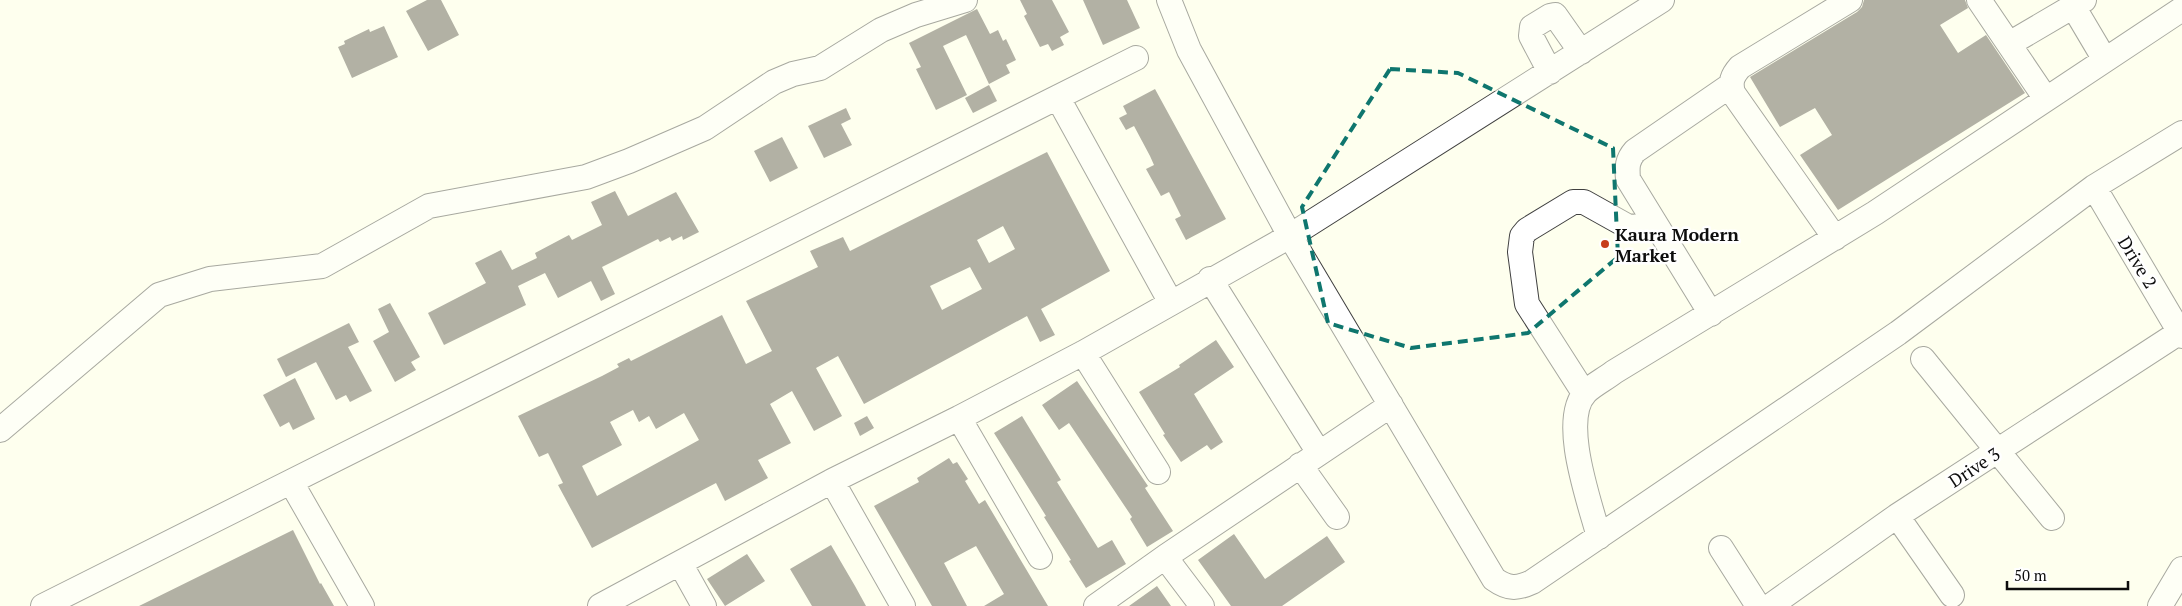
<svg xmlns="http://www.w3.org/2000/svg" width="2182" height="606" font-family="'PT Serif',serif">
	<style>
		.building { fill: #575249; fill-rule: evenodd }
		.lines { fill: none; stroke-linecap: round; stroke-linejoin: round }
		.minor-casing { stroke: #404040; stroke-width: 26 }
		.minor { stroke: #fff; stroke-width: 24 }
		.marked { fill: none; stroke: #0f766e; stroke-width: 4; stroke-dasharray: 10 6; stroke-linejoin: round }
		.poi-dot { fill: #c63d1d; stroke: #fff; stroke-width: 2 }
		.labels { text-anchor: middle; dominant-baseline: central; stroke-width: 5; stroke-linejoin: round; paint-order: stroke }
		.poi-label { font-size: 18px; font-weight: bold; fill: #0d0d0d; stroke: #fff; text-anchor: start }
		.street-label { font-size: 18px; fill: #0d0d0d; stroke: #fff }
	</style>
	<rect width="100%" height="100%" fill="#feffee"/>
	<path class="building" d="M427,0H441L459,35L428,51L406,11Z
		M1020,0H1052L1069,32L1060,37L1064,45L1052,51L1048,44L1040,47L1024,16L1027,14Z
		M1083,0H1127L1140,28L1103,45Z
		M1864,0H1965L1968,8L1940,25L1958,53L1986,35L2025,93L1838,210L1800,155L1832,135L1815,108L1780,127L1750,77L1857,12L1862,7Z
		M977,9L990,34L998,30L1003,41L1006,39L1016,60L1006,65L1010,73L989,84L966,35L943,46L967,95L936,110L916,69L921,67L909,43Z
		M384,26L398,57L352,78L338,47L345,44L344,41L369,29L370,32Z
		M989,85L997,101L973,113L965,98Z
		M1155,89L1226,219L1186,240L1175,219L1181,216L1169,192L1161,196L1146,169L1154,165L1150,156L1134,126L1126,130L1119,118L1127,114L1123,106Z
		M846,108L851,119L841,124L852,145L824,158L808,126Z
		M782,137L798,168L770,182L754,151Z
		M1047,152L1110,271L1041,309L1055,335L1040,342L1027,316L864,404L838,356L816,368L842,416L814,431L792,391L770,404L791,443L758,460L768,478L725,501L716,483L592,548L558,485L563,483L548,453L539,457L518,416L602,376L619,367L617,364L629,358L631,361L639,357L722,315L746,364L772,351L746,301L818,267L810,251L843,237L850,251ZM1003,226L1015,249L989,263L977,240ZM970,267L982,289L942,310L930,286ZM633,410L639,422L649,416L656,429L684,413L699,440L597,496L582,466L622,445L610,422Z
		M615,191L628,216L676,192L699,232L683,240L682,236L672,241L670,237L660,242L658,239L602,267L615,294L601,301L591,281L558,298L545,273L518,286L526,305L444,345L428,313L486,283L475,263L501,250L512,270L537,258L535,253L569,235L572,240L602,225L591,202Z
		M390,303L420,357L411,362L416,370L395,382L373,341L389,332L378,309Z
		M349,323L359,342L348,347L372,391L350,402L346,395L336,400L316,362L286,377L277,359Z
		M1216,340L1234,367L1194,394L1223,442L1211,450L1207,445L1181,462L1163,435L1165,434L1139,392L1180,367L1179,365Z
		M295,378L315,419L293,430L289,422L280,427L263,395Z
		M1077,381L1148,486L1145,488L1173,531L1147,547L1130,519L1132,517L1069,423L1059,430L1042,405Z
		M867,416L874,428L860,436L854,423Z
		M1022,416L1061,480L1057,482L1098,548L1112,540L1126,564L1086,588L1069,561L1071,560L1044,517L1046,516L994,433Z
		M949,458L953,464L957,462L968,479L965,481L979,504L985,500L1048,606H984L1004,594L976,546L944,563L967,606H932L874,506L919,482L917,478Z
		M293,530L320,584L321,583L334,606H139Z
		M1234,534L1265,579L1327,536L1345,562L1282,606H1231L1198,560Z
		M831,545L855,586L866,606H812L790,569Z
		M747,554L765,581L725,606L707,579Z
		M1157,586L1171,606H1129Z"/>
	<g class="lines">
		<g class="minor-casing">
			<path id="minor" d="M1169,0L1189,50L1290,236L1494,579C1508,589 1517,589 1532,582L1898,333L2094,187L2182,133
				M1979,0L2046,99
				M2073,6L2105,60
				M2009,44L2084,0
				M1550,72L1531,36L1532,27L1550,16L1555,15L1581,52
				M1058,98L1171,303
				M2094,187L2182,336
				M1835,238L1733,93C1730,82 1732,76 1740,67L1850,0
				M1210,279L1319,453
				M1711,314L1628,179C1627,167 1627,160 1635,151L1731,85
				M1083,353L1158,472
				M1923,359L2052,518
				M1584,393L1527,304L1520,252L1522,236L1527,230L1573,202H1584L1627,226L1635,227L1654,222
				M959,418L1040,557
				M0,430L159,295L210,279L322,266L429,206L586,177L629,161L705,128L774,82L793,74L820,68L881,30L916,15L965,0
				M1300,465L1337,517
				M832,481L903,606
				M291,482L362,606
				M1897,516L1952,595
				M1599,537C1590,503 1559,419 1586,392C1593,385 1605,379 1614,372L1875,213L2182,9
				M1721,548L1758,606
				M1165,557L1202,606
				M680,563L704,606
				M43,606L1136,58
				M600,606L832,481L959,418L1083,353L1290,236L1662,0
				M1096,606L1165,557L1391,405
				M1770,606L1897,516L2180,332
				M2160,606L2182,569"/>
		</g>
		<use href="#minor" class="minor"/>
	</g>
	<path d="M0 0H2182V606H0ZM1390,69L1458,73L1613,148L1618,257L1528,333L1411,348L1328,323L1302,207Z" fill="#feffee" fill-opacity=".55" fill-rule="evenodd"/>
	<path class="marked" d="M1390,69L1458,73L1613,148L1618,257L1528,333L1411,348L1328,323L1302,207Z"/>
	<circle class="poi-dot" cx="1605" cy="244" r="5"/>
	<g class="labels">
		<g class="poi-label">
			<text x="1615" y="234">Kaura Modern<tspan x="1615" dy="21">Market</tspan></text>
		</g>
		<g class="street-label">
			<text transform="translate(2138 262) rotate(59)">Drive 2</text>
			<text transform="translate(1974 467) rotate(-33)">Drive 3</text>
		</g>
	</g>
	<path d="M2007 581v8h121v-8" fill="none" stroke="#0d0d0d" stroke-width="2.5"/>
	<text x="2014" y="581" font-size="15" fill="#0d0d0d" stroke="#ffffff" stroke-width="4" paint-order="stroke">50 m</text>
</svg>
